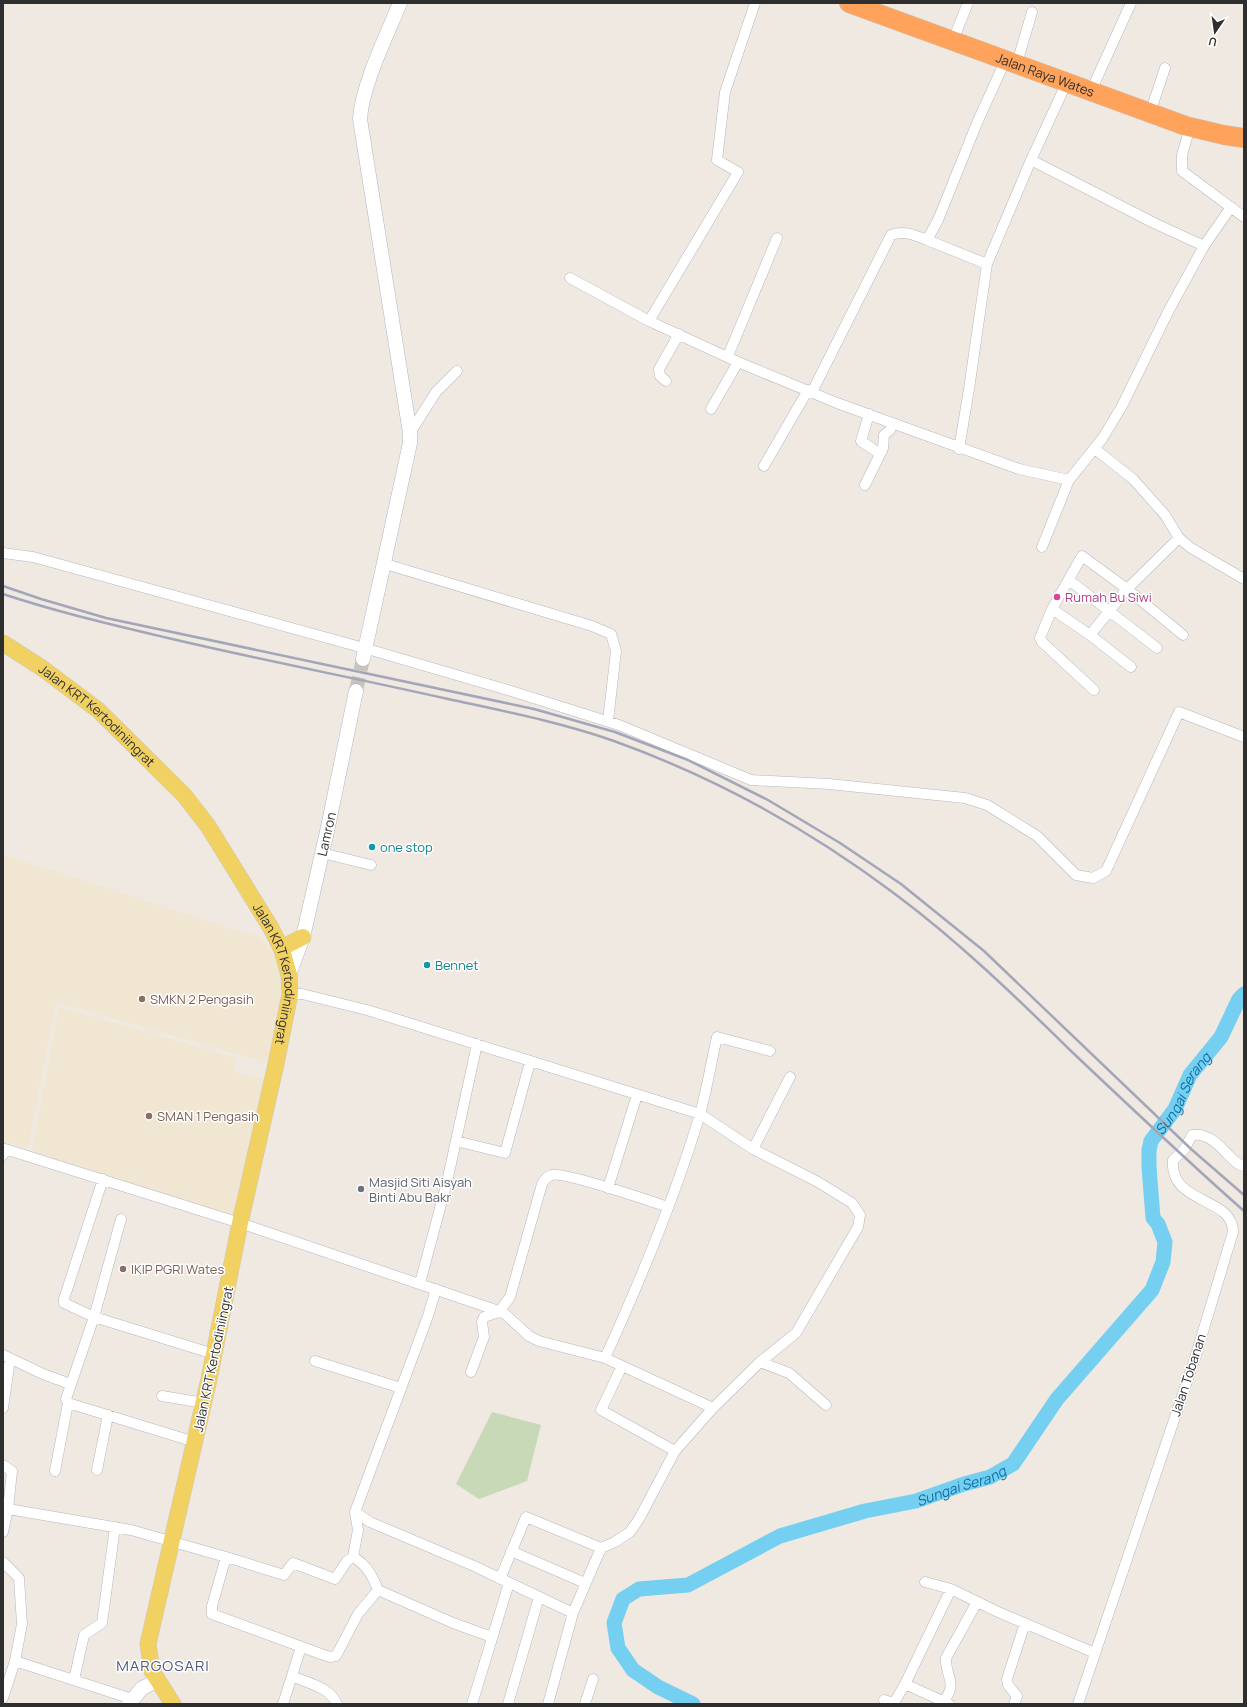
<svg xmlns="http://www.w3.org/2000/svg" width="1247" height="1707" font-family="Manrope,sans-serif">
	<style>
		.education { fill: #f0e6d1 }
		.cemetery { fill: #c8d9b8 }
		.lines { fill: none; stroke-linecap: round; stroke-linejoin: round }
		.river { stroke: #75cff0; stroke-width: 15 }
		.secondary-tunnel { stroke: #c8c4bd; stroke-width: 14; stroke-dasharray: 14 7; stroke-linecap: butt }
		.street-casing { stroke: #b4b7c1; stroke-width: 11 }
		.secondary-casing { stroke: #b4b7c1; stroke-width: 15 }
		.primary-casing { stroke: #c9c9c9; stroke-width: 17 }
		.highway-casing { stroke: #c9c9c9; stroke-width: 20 }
		.street { stroke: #fff; stroke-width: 10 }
		.secondary { stroke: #fff; stroke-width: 14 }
		.primary { stroke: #f2d163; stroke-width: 16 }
		.highway { stroke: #ffa35c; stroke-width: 19 }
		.rail { stroke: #a3a6b8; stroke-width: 2.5 }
		.hotel-dot { fill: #d1479c; stroke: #fff; stroke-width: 1.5 }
		.culture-dot { fill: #0f9aa8; stroke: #fff; stroke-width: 1.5 }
		.education-dot { fill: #8d6e63; stroke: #fff; stroke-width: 1.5 }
		.worship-dot { fill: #6b7280; stroke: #fff; stroke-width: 1.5 }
		.labels { text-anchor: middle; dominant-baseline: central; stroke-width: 3; stroke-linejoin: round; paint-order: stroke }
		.street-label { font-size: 13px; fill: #2e2e2e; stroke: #fff }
		.hotel-label { font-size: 13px; fill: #b23c85; stroke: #fff; text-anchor: start }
		.culture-label { font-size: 13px; fill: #0d838f; stroke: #fff; text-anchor: start }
		.education-label { font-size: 13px; fill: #785e54; stroke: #fff; text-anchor: start }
		.worship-label { font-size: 13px; fill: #5b616d; stroke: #fff; text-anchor: start }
		.water-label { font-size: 14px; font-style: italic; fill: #0d6fa3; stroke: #fff }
		.quarter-label { font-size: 15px; letter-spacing: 1px; fill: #4d5680; stroke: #fff }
	</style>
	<rect width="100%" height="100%" fill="#efe9e1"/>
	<path class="education" d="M3,855L261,938L276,956L282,976L281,995L271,1064L56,1002L28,1148L3,1141Z
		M59,1007L236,1058L232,1071L268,1081L236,1217L32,1151Z"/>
	<path class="cemetery" d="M492,1412L541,1425L527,1481L479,1499L456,1484Z"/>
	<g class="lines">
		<path class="river" id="s1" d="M693,1704L658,1687L633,1670L618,1648L614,1623L623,1599L639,1589L688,1585L780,1536L865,1511L916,1501L964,1484L990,1477L1013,1464L1057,1399L1152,1290L1163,1262L1165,1242L1158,1224L1153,1218L1149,1167V1150L1151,1141L1175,1109L1190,1075L1221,1037L1239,999L1244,994"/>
		<path class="secondary-tunnel" d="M356,691L363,659"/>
		<g class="street-casing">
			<path id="street" d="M953,40L968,3
				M1017,63L1032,12
				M1091,91L1131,3
				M1150,113L1165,68
				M1190,127L1182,155V171L1244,217
				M1031,160L1154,223L1204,246
				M927,240L987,264
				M570,278L649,321L738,362L837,403L1019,469L1069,480
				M649,321L738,172L717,160L725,92L755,3
				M728,356L777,238
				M666,381L660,376L659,369L679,334
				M812,392L891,235C904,230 915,235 927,240L938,220L977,123L1006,59
				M711,409L738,362
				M869,414L861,441L880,454
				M410,433L436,392L457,371
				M959,449L969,389L987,264L1031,160L1067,82
				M1095,449L1133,479L1165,515L1179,538L1191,548L1244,579
				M764,466L808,390
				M865,485L883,448L884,435L890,430L893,423
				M1042,547L1069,480L1102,439L1122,406L1168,312L1204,246L1231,207
				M3,553L33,557L364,648L511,691L619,725L751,780L829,784L965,798L987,805L1037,836L1076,875L1093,878L1106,871L1179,712L1244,737
				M382,563L592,626L611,634L616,651L608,721
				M1069,580L1157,648
				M1052,609L1090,635L1131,667
				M1090,635L1127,589L1179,538
				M1094,690L1042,642L1040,638L1052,609L1082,556L1127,589L1183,635
				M322,853L371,865
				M456,1141L505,1153L530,1062
				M753,1149L790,1077
				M3,1155L5,1149L240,1223L493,1309L505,1314L529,1336L539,1341L605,1358L713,1408L760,1362L796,1333L858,1227L860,1215L852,1203L818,1182L753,1149L700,1114L367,1010L302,994H290
				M103,1179L64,1299V1303L94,1317L214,1354
				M608,1188L637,1095
				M121,1219L94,1317L66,1399L68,1403L195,1442
				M420,1283L447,1182L477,1044
				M3,1355L43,1374L70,1384
				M605,1358C641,1279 675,1198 700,1114C707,1089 711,1063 717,1037L770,1051
				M315,1361L401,1388
				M760,1362L789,1373L826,1405
				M622,1366L601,1410L675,1451
				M471,1372L484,1337L482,1322L484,1317L499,1312L510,1297L542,1184C544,1181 546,1177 551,1175C563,1171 650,1201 668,1207
				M162,1396L204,1403
				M3,1408L10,1359
				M3,1465L12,1471L8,1509L131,1530L226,1557L212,1606V1614L321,1654L330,1657L336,1656L358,1614L378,1590L453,1623L492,1637
				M97,1470L108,1415
				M55,1471L68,1403
				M355,1512L370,1522L474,1566L573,1613
				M3,1532L8,1509
				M601,1548L615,1542L630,1532L639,1519L675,1451L713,1408
				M511,1551L585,1583
				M226,1557L284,1575L293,1563L335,1579L347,1561L353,1557
				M3,1562L19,1578L22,1624L15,1661L3,1698
				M500,1579L526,1517L601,1548L573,1613L548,1704
				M925,1582L951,1589L998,1612L1095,1653
				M378,1590C372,1575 367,1565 353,1557L358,1530L355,1512L428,1316L436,1289
				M15,1661L132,1699
				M292,1676C307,1683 330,1687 337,1704
				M74,1680L84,1635L102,1623L115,1527
				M905,1684L951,1589
				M884,1700L894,1703L905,1684L949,1704
				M283,1704L301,1647
				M472,1704L509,1583
				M508,1704L539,1597
				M585,1704L593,1679
				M941,1704C960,1683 945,1678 946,1658L977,1602
				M1014,1704L1017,1696L1008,1685L1007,1679L1025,1623
				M1078,1704L1195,1358L1233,1232C1233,1196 1169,1205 1173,1160L1184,1150L1192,1135C1217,1131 1229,1164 1244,1166"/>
		</g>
		<g class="secondary-casing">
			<g id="secondary">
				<path d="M363,659L410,443V433L360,119C362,85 387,35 400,3"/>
				<path id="s2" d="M289,975L303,937L328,827L356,691"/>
				<path d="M129,1704L142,1688L157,1681"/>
			</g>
		</g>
		<g class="primary-casing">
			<g id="primary">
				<path id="s3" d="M3,643L42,668L98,710L184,795L208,826L271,928L282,950L289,975L290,994L276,1064L240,1223L209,1379L148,1644L152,1671L173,1704"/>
				<path d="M281,948L303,937"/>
			</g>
		</g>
		<g class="highway-casing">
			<g id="highway">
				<path id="s4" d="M849,3L1186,126L1224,135L1244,138"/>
			</g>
		</g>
		<use href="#street" class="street"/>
		<use href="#secondary" class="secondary"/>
		<use href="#primary" class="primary"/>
		<use href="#highway" class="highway"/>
		<path class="rail" d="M3,586L41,599L106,618L534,709L615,732L688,760L768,800L840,843L901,884L984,951L1191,1149L1244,1195
			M3,594C57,612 113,625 168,638C261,660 355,678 448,699C503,711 560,722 614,741C714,777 810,830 895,894C958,941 1015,996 1071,1051C1128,1105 1185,1159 1244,1211"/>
	</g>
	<circle class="hotel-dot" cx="1057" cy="597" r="4"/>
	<g class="culture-dot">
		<circle cx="372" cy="847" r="4"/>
		<circle cx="427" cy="965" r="4"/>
	</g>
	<g class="education-dot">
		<circle cx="142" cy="999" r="4"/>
		<circle cx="149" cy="1116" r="4"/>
		<circle cx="123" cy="1269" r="4"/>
	</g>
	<circle class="worship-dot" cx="361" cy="1189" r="4"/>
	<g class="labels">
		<g class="street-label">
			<text stroke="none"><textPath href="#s4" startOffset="209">Jalan Raya Wates</textPath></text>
			<text stroke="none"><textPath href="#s3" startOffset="119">Jalan KRT Kertodiniingrat</textPath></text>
			<text stroke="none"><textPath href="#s2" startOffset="146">Lamron</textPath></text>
			<text stroke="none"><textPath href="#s3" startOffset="443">Jalan KRT Kertodiniingrat</textPath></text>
			<text transform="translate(213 1359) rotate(-78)">Jalan KRT Kertodiniingrat</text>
			<text transform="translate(1188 1375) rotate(-72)">Jalan Tobanan</text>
		</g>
		<g class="hotel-label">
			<text x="1065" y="597">Rumah Bu Siwi</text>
		</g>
		<g class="culture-label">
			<text x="380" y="847">one stop</text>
			<text x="435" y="965">Bennet</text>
		</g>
		<g class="education-label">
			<text x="150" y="999">SMKN 2 Pengasih</text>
			<text x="157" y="1116">SMAN 1 Pengasih</text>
			<text x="131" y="1269">IKIP PGRI Wates</text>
		</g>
		<g class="worship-label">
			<text x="369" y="1182">Masjid Siti Aisyah<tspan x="369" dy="15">Binti Abu Bakr</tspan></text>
		</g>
		<g class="water-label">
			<text stroke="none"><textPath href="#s1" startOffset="999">Sungai Serang</textPath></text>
			<text stroke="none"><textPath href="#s1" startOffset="507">Sungai Serang</textPath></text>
		</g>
		<g class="quarter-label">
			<text x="163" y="1665">MARGOSARI</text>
		</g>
	</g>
	<rect width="1247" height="1707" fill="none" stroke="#2e2e2e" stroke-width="8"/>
	<g transform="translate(1215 32) rotate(193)" stroke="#ffffff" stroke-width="3" paint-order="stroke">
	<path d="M0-3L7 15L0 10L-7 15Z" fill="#2e2e2e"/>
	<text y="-6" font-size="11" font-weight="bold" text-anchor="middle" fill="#2e2e2e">U</text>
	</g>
</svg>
